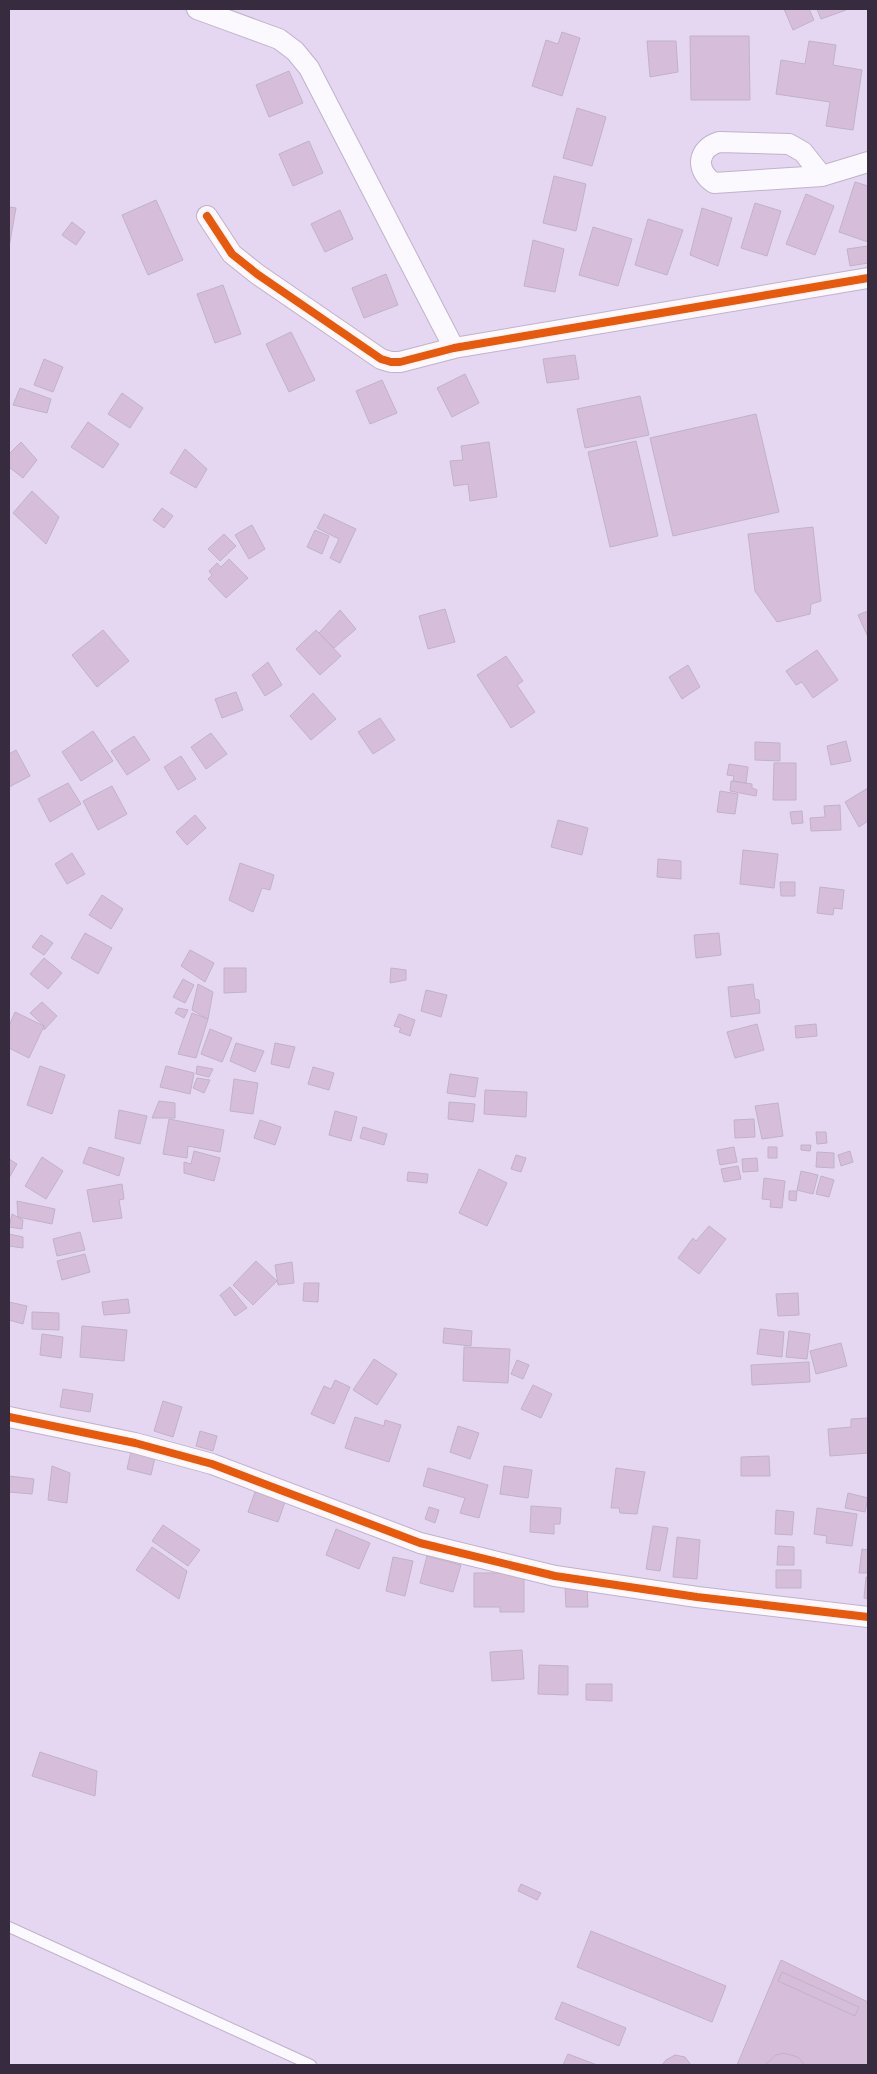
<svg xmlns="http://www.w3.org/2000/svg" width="877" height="2074" font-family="'Source Sans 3',sans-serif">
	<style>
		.building { fill: #d6bedb; stroke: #c1b2c7 }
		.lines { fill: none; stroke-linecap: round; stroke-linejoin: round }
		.service-casing { stroke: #bfb3c9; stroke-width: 12 }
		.minor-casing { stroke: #bfb3c9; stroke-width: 22 }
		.service { stroke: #fbf9fd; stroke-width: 10 }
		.minor { stroke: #fbf9fd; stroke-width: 20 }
		.cycleway-casing { stroke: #faf7fc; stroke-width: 11 }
		.cycleway { stroke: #e8590c; stroke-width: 8 }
	</style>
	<rect width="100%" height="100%" fill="#e5d6f2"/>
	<path class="building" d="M784,9H809L814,20L793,30Z
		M817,9H846V10L821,19Z
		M562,32L580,38L562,96L532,86L546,40L558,44Z
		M690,36H749L750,100H691Z
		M647,41H676L678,72L650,77Z
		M809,41L836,45L833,65L862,70L853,130L826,126L830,102L776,94L781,60L805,64Z
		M289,71L303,103L269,117L256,85Z
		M577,108L606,117L592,166L563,158Z
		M309,141L323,173L293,186L279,154Z
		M554,176L586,184L576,231L543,223Z
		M855,182L868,186V242L839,232Z
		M806,194L834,206L815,255L786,244Z
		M156,200L183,260L148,275L122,215Z
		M755,203L781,211L767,256L741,248Z
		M9,207L16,208L9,247Z
		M702,208L732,218L718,266L690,255Z
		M340,210L353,239L325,252L311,224Z
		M648,219L683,230L667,275L635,265Z
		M72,222L85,232L76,245L62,235Z
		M593,227L632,239L618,286L579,275Z
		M533,240L564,249L555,292L524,286Z
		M868,246V263L850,266L847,249Z
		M386,274L398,305L364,318L352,288Z
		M223,285L241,334L215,343L197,294Z
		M291,332L315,380L289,392L266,344Z
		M575,355L579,379L547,383L543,359Z
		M44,359L63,367L53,392L34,385Z
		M465,374L479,403L452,417L437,388Z
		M382,380L397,413L370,424L356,391Z
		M20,388L51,399L47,413L13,405Z
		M122,393L143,408L130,428L108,414Z
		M640,396L649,435L585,448L577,409Z
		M756,414L779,512L673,536L650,438Z
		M88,422L119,444L103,468L71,447Z
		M636,441L658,536L610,547L588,452Z
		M21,442L37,460L23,478L9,467V454Z
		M489,442L497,497L470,501L468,484L454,486L450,461L463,460L461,446Z
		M185,449L207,469L196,488L170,473Z
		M32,491L59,517L46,544L13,513Z
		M162,508L173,516L164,528L153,520Z
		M324,514L356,529L340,563L330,558L339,539L317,528Z
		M252,525L265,549L249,559L235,535Z
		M813,527L821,601L811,604L810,614L777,622L755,591L748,534Z
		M315,530L329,536L322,554L307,547Z
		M224,534L236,546L220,561L208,549Z
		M229,559L248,578L226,598L208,579L212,575L209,571L217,563L221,567Z
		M445,609L455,642L428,649L419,616Z
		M340,610L356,629L334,648L319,633Z
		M868,611V637L858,615Z
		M103,630L129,661L97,687L72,655Z
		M316,630L341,656L320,675L296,649Z
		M817,650L838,680L813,698L802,682L796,685L786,671Z
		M506,656L523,681L517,685L535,712L511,728L477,675Z
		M268,662L282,685L265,696L252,675Z
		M688,665L700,687L682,699L669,677Z
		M236,692L243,710L222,718L215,699Z
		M313,693L336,719L311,740L290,716Z
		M380,718L395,740L373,754L358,732Z
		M93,731L113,761L81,781L62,752Z
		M211,733L227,754L206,769L191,747Z
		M134,736L150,760L127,775L111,751Z
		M846,741L851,761L831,765L827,746Z
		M755,742L780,743V761L755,760Z
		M16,750L30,776L9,787V754Z
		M181,756L196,779L178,790L164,767Z
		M774,763H796V800H773Z
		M729,764L748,767L746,783L733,781L734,776L727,775Z
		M731,781L752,784V788L757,790L756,796L730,791Z
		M68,783L81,804L50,822L38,799Z
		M112,786L127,814L98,830L83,801Z
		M868,788V821L859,827L845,802Z
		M720,791L738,794L735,814L717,812Z
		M840,805L841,830L811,831L810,818L825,817L824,806Z
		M802,811L803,823L792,824L790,812Z
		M195,815L206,828L187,845L176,832Z
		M558,820L588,828L582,855L551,847Z
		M743,850L778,854L774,888L740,884Z
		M72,853L85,874L67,884L55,864Z
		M658,859L681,861V879L657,877Z
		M240,863L274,875L270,890L262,888L253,912L229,900Z
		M780,882H795V896H781Z
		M820,887L844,890L842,909L834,908L833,915L817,913Z
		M102,895L123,909L111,929L89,915Z
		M85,933L112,948L98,974L71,958Z
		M719,933L721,955L696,958L694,935Z
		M41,935L53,943L44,955L32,947Z
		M190,950L214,963L205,982L181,966Z
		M44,958L62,973L48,989L30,974Z
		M224,968H246V992L224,993Z
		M391,968L406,970V980L390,983Z
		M183,979L194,985L185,1003L173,997Z
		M198,984L213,992L208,1019L192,1010Z
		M753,984L755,999L759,1000L760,1013L731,1017L728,987Z
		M426,990L447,995L441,1017L421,1011Z
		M42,1002L57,1016L44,1030V1026L30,1013Z
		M178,1008L188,1010L184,1018L175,1013Z
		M15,1012L44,1026L29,1058L9,1048V1026Z
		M192,1013L208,1019L196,1058L178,1054Z
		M399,1014L415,1020L410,1036L399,1032L401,1028L394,1026Z
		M757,1024L764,1050L735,1058L727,1032Z
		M816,1024L817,1036L796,1038L795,1026Z
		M210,1029L232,1038L222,1062L201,1054Z
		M236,1043L264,1051L255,1072L230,1061Z
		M275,1043L295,1047L289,1068L271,1064Z
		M40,1066L65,1075L52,1114L27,1105Z
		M166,1066L194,1073L190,1094L160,1087Z
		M197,1066L213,1069L209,1077L196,1074Z
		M313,1067L334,1073L329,1090L308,1084Z
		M450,1074L478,1078L475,1097L447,1093Z
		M197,1078L210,1080L204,1093L193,1088Z
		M234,1079L258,1083L253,1114L230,1111Z
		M485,1090L527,1092L526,1117L484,1114Z
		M159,1101L175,1103V1118H152Z
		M449,1102L475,1104L473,1122L448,1119Z
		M778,1103L783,1136L762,1139L755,1106Z
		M119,1110L147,1116L140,1144L115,1138Z
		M335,1111L357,1117L351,1141L329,1135Z
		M169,1119L224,1130L220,1152L188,1146L187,1158L163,1154Z
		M754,1119L755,1137L735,1138L734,1120Z
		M260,1120L281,1127L275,1145L254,1138Z
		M363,1127L387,1134L384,1145L360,1138Z
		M816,1132H826L827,1143L817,1144Z
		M801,1145H811L810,1151L801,1150Z
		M89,1147L124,1158L119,1176L83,1163Z
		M734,1147L737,1162L720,1165L717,1150Z
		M768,1147H777V1158H768Z
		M194,1151L220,1158L214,1181L184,1173V1162L191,1164Z
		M850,1151L853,1162L841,1166L838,1155Z
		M817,1152L834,1153V1168L816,1167Z
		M516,1155L526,1158L521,1172L511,1169Z
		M42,1157L63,1171L46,1199L25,1186Z
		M757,1158L758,1171L743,1172L742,1159Z
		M9,1159L17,1164L9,1178Z
		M738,1166L741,1179L724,1182L721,1169Z
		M479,1169L507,1183L487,1226L459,1213Z
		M801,1171L818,1175L813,1194L797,1190Z
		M408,1172L428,1174L427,1183L407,1181Z
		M821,1176L834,1180L829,1197L816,1194Z
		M764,1178L785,1181L782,1208L770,1207L771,1200L762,1199Z
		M122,1184L124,1199L119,1200L122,1218L93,1222L87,1190Z
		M789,1191H797L796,1201L789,1200Z
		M17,1201L55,1209L52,1224L18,1217Z
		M12,1214L23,1220L22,1229L9,1227Z
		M709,1226L726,1239L699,1274L678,1258L693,1238L696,1241Z
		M80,1232L85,1250L57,1256L53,1239Z
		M9,1234L23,1237V1248L9,1246Z
		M85,1254L90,1272L62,1280L57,1261Z
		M256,1261L277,1281L253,1305L233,1285Z
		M292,1262L294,1283L278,1285L275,1265Z
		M304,1283H319L318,1302L303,1301Z
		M230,1287L247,1308L235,1316L220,1295Z
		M798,1293L799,1315L778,1316L776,1294Z
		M128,1299L130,1313L104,1315L102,1302Z
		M9,1302L27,1306L23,1324L9,1320Z
		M32,1312L59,1313V1330L32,1329Z
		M82,1326L127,1330L124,1361L80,1357Z
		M444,1328L472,1331L471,1346L443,1343Z
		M760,1329L784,1332L782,1357L757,1354Z
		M789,1331L810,1334L807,1359L786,1357Z
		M42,1334L63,1337L61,1358L40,1355Z
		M841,1343L847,1366L816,1374L810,1351Z
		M464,1347L510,1349L508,1383L463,1381Z
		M374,1359L397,1374L377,1405L353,1390Z
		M517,1360L529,1365L523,1379L511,1374Z
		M809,1362L810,1382L752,1385L751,1365Z
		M335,1380L350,1387L334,1424L311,1414L324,1386L331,1389Z
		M533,1385L552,1394L541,1418L521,1409Z
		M63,1389L93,1394L90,1412L60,1407Z
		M163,1401L182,1407L173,1437L154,1431Z
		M355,1417L384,1426L385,1420L401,1425L389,1462L345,1448Z
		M868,1418V1453L830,1456L828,1429L851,1427V1419Z
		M458,1426L479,1433L470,1459L450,1452Z
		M200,1431L217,1436L213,1451L196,1446Z
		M132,1447L156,1453L151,1475L127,1469Z
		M769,1456L770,1476H741V1457Z
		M52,1466L70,1473L67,1503L48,1500Z
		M504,1466L532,1470L528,1498L500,1494Z
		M428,1468L488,1485L479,1518L460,1513L465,1498L423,1486Z
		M616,1468L645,1472L637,1514L620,1513L619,1508H611Z
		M9,1476L34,1479L32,1494L9,1492Z
		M255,1492L285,1502L278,1522L248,1512Z
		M848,1493L868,1498L865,1512L845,1508Z
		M531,1506L561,1508L560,1524H554V1534L530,1532Z
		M429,1507L439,1510L435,1523L425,1519Z
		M817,1508L857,1514L852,1546L826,1543L827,1536L814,1534Z
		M776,1510L794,1512L792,1535L775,1534Z
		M163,1525L200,1550L188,1566L152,1541Z
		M653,1526L668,1528L660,1571L646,1569Z
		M336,1529L370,1543L359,1569L326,1555Z
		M677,1537L700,1540L697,1579L673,1577Z
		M868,1542V1573H859L862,1549L868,1550Z
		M778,1546L794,1547V1565H777Z
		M152,1547L187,1571L179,1599L136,1570Z
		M427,1556L461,1565L453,1592L420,1583Z
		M393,1557L413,1561L405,1596L386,1591Z
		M776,1570H801V1588H776Z
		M474,1573H524V1612H500V1607H474Z
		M866,1577H868V1599L864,1598Z
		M565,1586H587L588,1607H566Z
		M522,1650L524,1679L492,1681L490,1652Z
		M539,1665L568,1666V1695L538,1694Z
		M586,1684H612V1701L586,1700Z
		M40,1752L97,1771L95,1796L32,1776Z
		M521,1884L541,1893L537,1900L518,1891Z
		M591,1931L726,1986L712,2022L577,1967Z
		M781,1960L868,2002V2065H737Z
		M782,1972L859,2007L855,2016L778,1981Z
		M562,2002L626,2028L619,2046L555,2019Z
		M783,2053L798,2057L805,2065H765L776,2055Z
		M568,2054L597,2065H563Z
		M675,2055L685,2057L691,2065H662L666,2060Z"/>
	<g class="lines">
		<g class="service-casing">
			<path id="service" d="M9,1927L311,2065"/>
		</g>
		<g class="minor-casing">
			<path id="minor" d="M197,9L279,39L295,51L309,68L454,348
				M822,176L803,152L789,144L719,142C697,149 695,170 714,183L822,176L868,162
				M207,216L232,254L257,274L381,359L391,362H400L454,348L868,278
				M9,1417L135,1443L212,1464L420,1543L555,1576L697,1597L868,1617"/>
		</g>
		<use href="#service" class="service"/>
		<use href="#minor" class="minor"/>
		<g class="cycleway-casing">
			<path id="cycleway" d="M207,216L232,254L257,274L381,359L391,362H400L454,348L868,278
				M9,1417L135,1443L212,1464L420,1543L555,1576L697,1597L868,1617"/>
		</g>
		<use href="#cycleway" class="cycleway"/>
	</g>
	<rect width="877" height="2074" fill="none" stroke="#362b3f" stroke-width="20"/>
</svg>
